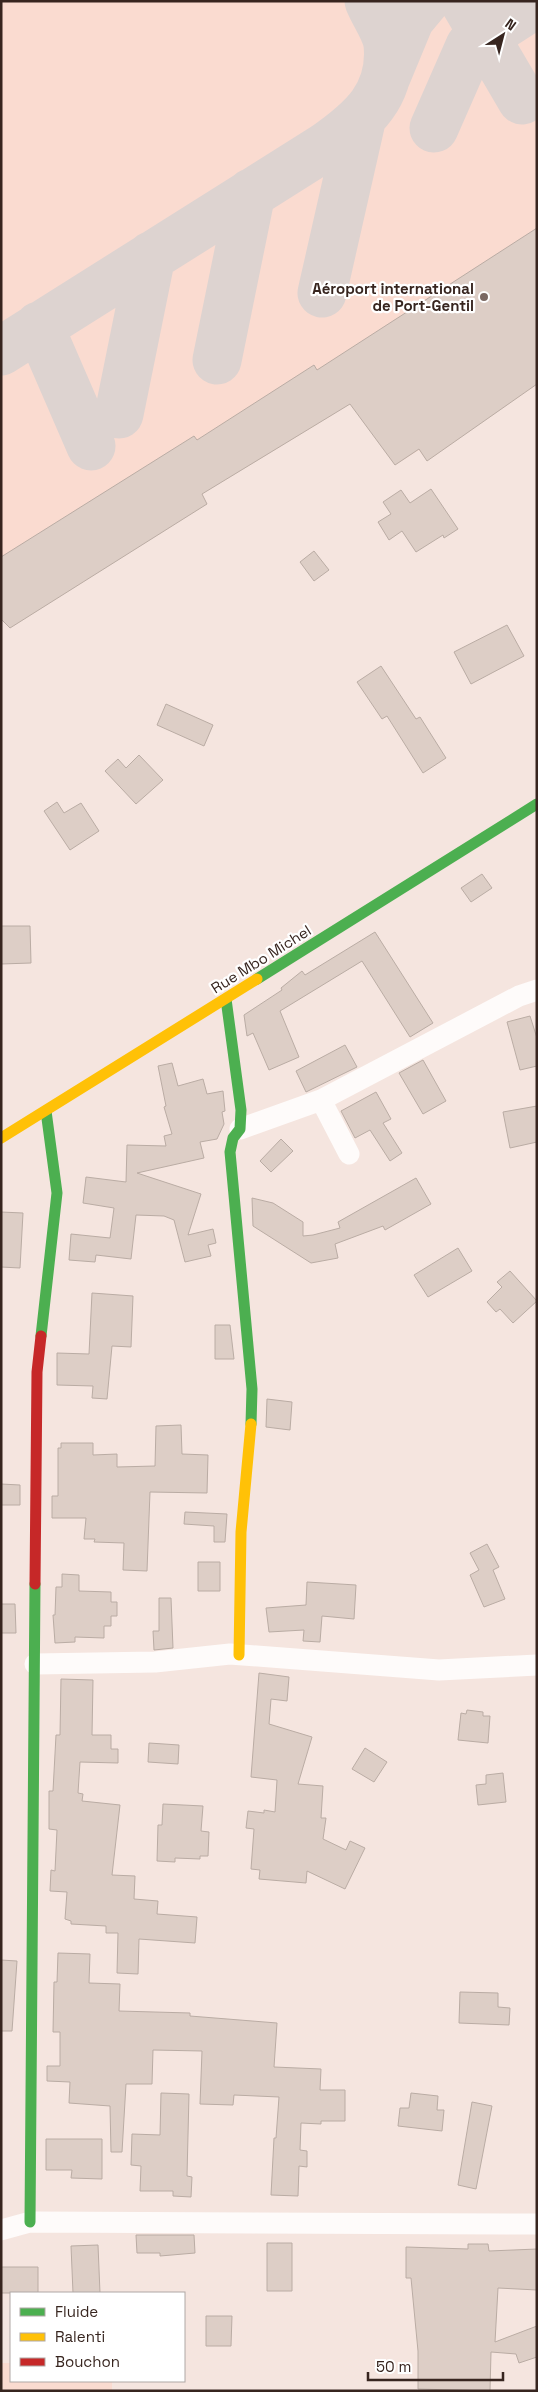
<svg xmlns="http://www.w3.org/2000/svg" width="538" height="2392" font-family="'Space Grotesk',sans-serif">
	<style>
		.built { fill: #fadbd0 }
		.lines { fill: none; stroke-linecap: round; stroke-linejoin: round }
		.taxiway { stroke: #ddd3d0; stroke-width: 49 }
		.building { fill: #ddcec6; stroke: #baaca4 }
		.street { stroke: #fefbfa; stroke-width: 21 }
		.fast { stroke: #4caf50; stroke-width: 11 }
		.slow { stroke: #ffc107; stroke-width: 11 }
		.jam { stroke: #c62828; stroke-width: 11 }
		.poi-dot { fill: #7a6862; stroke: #fff; stroke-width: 2 }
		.labels { text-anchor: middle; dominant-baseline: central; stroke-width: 4.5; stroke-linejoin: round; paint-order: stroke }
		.poi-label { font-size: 15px; font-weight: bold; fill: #37251f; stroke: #fff; text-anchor: end }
		.street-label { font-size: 15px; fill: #37251f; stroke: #fff }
	</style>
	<rect width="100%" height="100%" fill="#f5e5df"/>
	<path class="built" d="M1,1H537V384L427,461L419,450L395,465L349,402L342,409L202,494L207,504L10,628L1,619Z
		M1,2363H11V2381H112V2391H1Z"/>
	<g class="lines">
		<path class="taxiway" d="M464,1L522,100
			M386,77L410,19L425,1
			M434,128L470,46L537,3
			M322,293L361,121
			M39,326L91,446
			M1,351L325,147C362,121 393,95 388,44C386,30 374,14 369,1
			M217,360L251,193
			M119,414L151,256"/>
	</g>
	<path class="building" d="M537,228V384L427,461L419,449L395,465L350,404L202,494L207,504L10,628L1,619V557L194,436L197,440L314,365L317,370Z
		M431,489L458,529L444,538L443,535L416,552L402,531L389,540L378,522L391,514L383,502L401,490L410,503Z
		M314,551L329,570L314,581L300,562Z
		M507,625L524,656L471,684L454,652Z
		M381,666L416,719L420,717L446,758L423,773L387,716L382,719L357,682Z
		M166,704L213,725L204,746L157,725Z
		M139,755L163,780L136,804L105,771L118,759L126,768Z
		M57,802L64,813L81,803L99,831L70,850L44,811Z
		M482,874L492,888L471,902L461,888Z
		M1,926H30L31,963L1,964Z
		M375,932L433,1023L410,1037L362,961L280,1011L299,1057L269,1070L253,1033L247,1036L244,1015L282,990L281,988L302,971L305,975Z
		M530,1016L537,1038V1066L520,1070L507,1022Z
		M345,1045L357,1067L306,1092L296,1071Z
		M423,1060L446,1101L423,1114L399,1073Z
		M172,1063L178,1086L203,1079L207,1094L223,1091L225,1111L222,1112L224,1124L217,1139L200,1142L204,1158L137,1173L201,1194L188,1235L213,1229L216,1243L208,1245L211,1256L185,1262L174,1220L164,1216L136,1215L131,1259L96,1255L95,1262L69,1260L71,1234L110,1238L114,1208L83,1203L86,1177L126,1182L127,1145L166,1146L164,1136L172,1134L164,1107L166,1106L158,1066Z
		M376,1092L391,1119L383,1123L402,1153L390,1161L370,1130L355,1138L341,1111Z
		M537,1106V1142L510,1148L503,1112Z
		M281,1139L293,1151L271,1172L260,1161Z
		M416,1178L431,1204L385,1230L383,1226L335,1244L338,1258L311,1263L253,1226L252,1198L273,1203L303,1222V1236L313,1235L340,1228L338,1222Z
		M1,1212L23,1213L20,1268L1,1267Z
		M458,1248L472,1271L428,1297L414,1275Z
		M510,1271L537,1301L513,1323L500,1309L496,1312L487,1302L502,1287L497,1282Z
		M92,1293L133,1296L131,1347L112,1346L107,1399L92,1398L93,1386L57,1385V1353L89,1354Z
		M215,1325H230L234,1359H215Z
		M267,1399L292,1402L290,1430L266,1427Z
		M181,1425L182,1454L208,1455L207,1493L150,1492L147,1571L123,1570L124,1543L94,1542L95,1539H84L86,1518H52V1496H58V1448H61V1443H93V1455L117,1454V1467L155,1466L156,1426Z
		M1,1484L20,1485V1505H1Z
		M185,1512L227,1514L225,1542H214V1526L184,1524Z
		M487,1544L499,1567L493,1570L505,1599L484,1607L470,1575L479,1570L470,1553Z
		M198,1562H220V1591H198Z
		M62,1574L79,1575V1591L111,1592V1602H117V1616H111V1626H104V1638L75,1637V1642L55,1643L53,1615H55L56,1587H62Z
		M307,1582L356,1585L354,1619L322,1616L320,1642L303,1641L304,1630L269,1632L266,1608L306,1605Z
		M159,1598H171L173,1648L154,1650L153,1631H159Z
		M1,1604H15L16,1633H1Z
		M259,1673L289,1677L287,1701L271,1699L269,1724L312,1737L298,1784L323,1786L321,1818H326L323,1839L346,1850L350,1841L365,1848L345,1889L307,1871L306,1883L259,1879L260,1870L251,1869L254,1829L246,1828L248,1811L264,1813V1810L275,1812L277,1780L251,1777Z
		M61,1679L93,1680L92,1735H111V1749H118V1763L80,1762L78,1793L83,1794L82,1801L120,1805L112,1875L135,1876L134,1899L158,1901L157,1914L197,1917L195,1943L139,1939L138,1974L117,1973L118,1933H106V1926L71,1924V1921L65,1919L67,1892L50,1891L51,1870L55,1871L57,1830L49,1829V1791H53L56,1735H60Z
		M467,1710L483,1712V1716H490L488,1743L458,1740L461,1713L466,1714Z
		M149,1743L179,1745L178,1764L148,1762Z
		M365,1748L387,1762L374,1782L352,1769Z
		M503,1773L506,1802L478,1805L476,1785L486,1784V1775Z
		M163,1804L203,1806L201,1831L209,1832L208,1856H200V1859L175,1858V1862L157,1861L158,1825H162Z
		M58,1953L90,1954L89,1983L120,1984L119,2011L190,2013V2016L277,2023L274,2067L321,2069L320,2090H345V2121H321V2124L301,2123L300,2150L307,2151V2167L299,2166L298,2196L271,2195L274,2138H276L279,2097L234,2095L233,2105L200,2104L202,2051L153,2050L152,2084H126L122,2152H111L110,2106L69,2103L70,2082L47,2081V2066H60V2032H53L54,1982H57Z
		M1,1960L17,1961L12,2031H1Z
		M460,1992L498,1993V2007L510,2008L509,2025L459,2023Z
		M161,2093L189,2094L187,2176L192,2177L191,2197L173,2196V2191H140L141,2166L131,2165L132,2134L160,2135Z
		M411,2093L438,2096L437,2110H444L442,2131L398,2126L400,2108H409Z
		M472,2102L492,2106L476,2189L458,2185Z
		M46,2139H102V2179L71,2178L72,2170H46Z
		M136,2235H194L195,2253L160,2256V2253H137Z
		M267,2243H292V2291H267Z
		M468,2244H488L489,2251L537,2249V2290L498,2288L495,2342L537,2326V2357L519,2363L516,2354L491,2352L490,2391L418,2389V2351L411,2278H406V2247L468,2249Z
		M98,2245L100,2293H73L71,2246Z
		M1,2267H38V2293H1Z
		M206,2316H232L231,2346H206Z"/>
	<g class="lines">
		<path class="street" d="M321,1100L519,996L537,990
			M240,1129L321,1100L349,1154
			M35,1664L155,1662L230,1654L439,1670L537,1665
			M1,2230L30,2222L537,2224"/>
		<path class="fast" d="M257,979L537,804
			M226,999L241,1110L240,1129L233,1138L230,1152L252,1389L251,1424
			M41,1336L57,1193L46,1111
			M30,2222L35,1584"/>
		<path class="slow" d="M1,1138L257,979
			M239,1655L241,1532L251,1424"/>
		<path class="jam" d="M35,1584L37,1372L41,1336"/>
	</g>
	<circle class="poi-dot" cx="484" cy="297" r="5"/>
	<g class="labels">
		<g class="poi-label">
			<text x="474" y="288">Aéroport international<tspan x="474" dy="17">de Port-Gentil</tspan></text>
		</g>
		<g class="street-label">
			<text transform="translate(261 959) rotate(-32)">Rue Mbo Michel</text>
		</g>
	</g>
	<rect width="538" height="2392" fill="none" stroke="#37251f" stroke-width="5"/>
	<rect x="10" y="2292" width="175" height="90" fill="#ffffff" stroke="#afa8a5"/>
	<rect x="20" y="2308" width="25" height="8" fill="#4caf50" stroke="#afa8a5"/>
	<text x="55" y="2317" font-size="15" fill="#37251f">Fluide</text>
	<rect x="20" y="2333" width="25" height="8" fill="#ffc107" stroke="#afa8a5"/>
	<text x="55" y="2342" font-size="15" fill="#37251f">Ralenti</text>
	<rect x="20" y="2358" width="25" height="8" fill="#c62828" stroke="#afa8a5"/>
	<text x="55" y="2367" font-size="15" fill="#37251f">Bouchon</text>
	<g transform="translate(503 35) rotate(36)" stroke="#ffffff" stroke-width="4" paint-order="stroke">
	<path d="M0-4L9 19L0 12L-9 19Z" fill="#37251f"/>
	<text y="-8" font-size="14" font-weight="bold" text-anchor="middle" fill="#37251f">N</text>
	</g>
	<path d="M368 2372v8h135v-8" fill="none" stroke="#37251f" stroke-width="2.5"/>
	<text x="376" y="2372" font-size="15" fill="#37251f" stroke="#ffffff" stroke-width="4" paint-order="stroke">50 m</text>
</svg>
